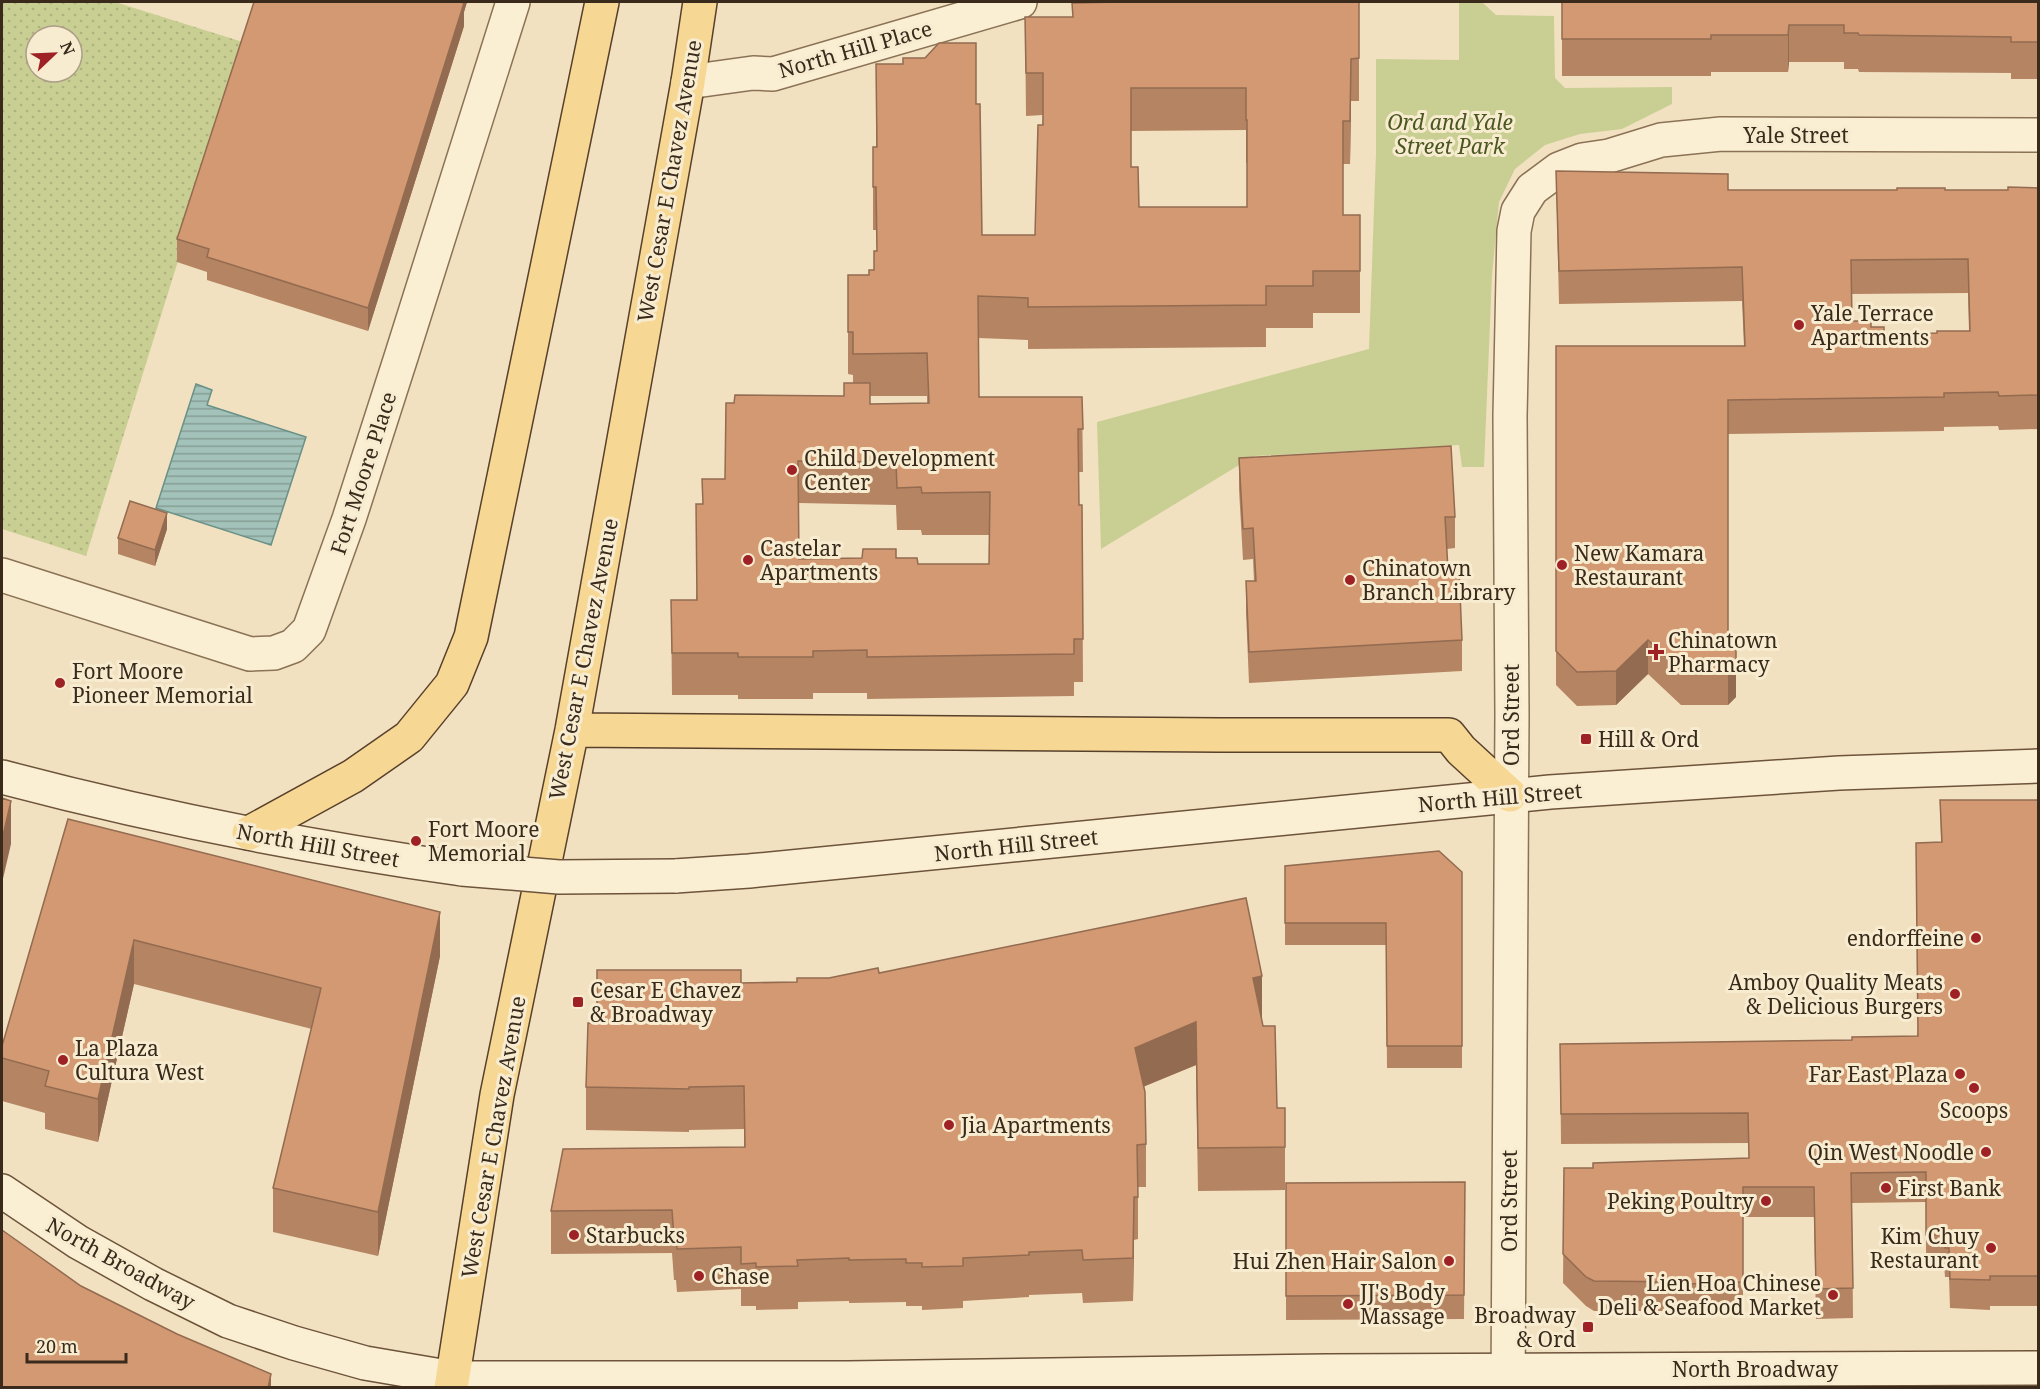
<svg xmlns="http://www.w3.org/2000/svg" width="2040" height="1389" font-family="'Noto Serif',serif">
	<style>
		.grass { fill: url(#grass-dots); fill-rule: evenodd }
		.park { fill: #c9cf93 }
		.water { fill: url(#water-rules); stroke: #699187; stroke-width: 1.5 }
		.lines { fill: none; stroke-linecap: round; stroke-linejoin: round }
		.minor-casing { stroke: #8b7256; stroke-width: 36 }
		.secondary-casing { stroke: #6d533a; stroke-width: 36 }
		.primary-casing { stroke: #58402b; stroke-width: 36 }
		.minor { stroke: #fbefd3; stroke-width: 33 }
		.secondary { stroke: #fbefd3; stroke-width: 33 }
		.primary { stroke: #f7d794; stroke-width: 33 }
		.secondary-bridge-casing { stroke: #6d533a; stroke-width: 36; stroke-linecap: butt }
		.secondary-bridge { stroke: #fbefd3; stroke-width: 33 }
		.wall { fill: #b58463; fill-rule: evenodd }
		.shaded-wall { fill: #936b50 }
		.building { fill: #d29973; stroke: #936b50; stroke-width: 1.5; fill-rule: evenodd }
		.poi-dot { fill: #9e2225; stroke: #f8ecd0; stroke-width: 2 }
		.labels { text-anchor: middle; dominant-baseline: central; stroke-width: 6; stroke-linejoin: round; paint-order: stroke }
		.street-label { font-size: 21px; fill: #392a1c; stroke: #f8ecd0 }
		.park-label { font-size: 21px; font-style: italic; fill: #4a5721; stroke: #f8ecd0 }
		.poi-label { font-size: 21px; fill: #392a1c; stroke: #f8ecd0; text-anchor: start }
	</style>
	<defs>
		<pattern id="grass-dots" width="8" height="8" patternUnits="userSpaceOnUse" patternTransform="scale(1.5)"><rect width="8" height="8" fill="#c9cf93"/><path d="M2 2h.1M6 6h.1" fill="none" stroke="#adb27e" stroke-width="1.8" stroke-linecap="round"/></pattern>
		<pattern id="water-rules" width="6" height="5" patternUnits="userSpaceOnUse" patternTransform="scale(1.5)"><rect width="6" height="5" fill="#a3c2b9"/><path d="M0 2.5h6" fill="none" stroke="#869e96"/></pattern>
	</defs>
	<rect width="100%" height="100%" fill="#f1e1c0"/>
	<path class="grass" d="M2,2H115L246,43L86,556L2,529ZM36,36H72V72H36Z"/>
	<path class="park" d="M1459,2H1482L1496,15L1554,16L1555,78L1565,88L1672,87V104L1622,129L1580,134L1545,145L1515,169L1499,202L1492,275L1484,467H1462L1459,445L1254,456L1101,549L1097,422L1369,349L1376,153V59L1459,60Z"/>
	<path class="water" d="M196,384L212,390L207,405L306,437L271,545L156,508Z"/>
	<g class="lines">
		<g class="minor-casing">
			<path id="minor" d="M688,82L753,73L773,74L1020,2
				M2,575L250,654L274,653L293,646L309,630L349,519L402,354L513,2
				M1508,1388L1512,714L1510,416L1514,231L1518,211L1532,189L1559,169L1582,160L1609,156L1661,140L1721,134L2038,135"/>
		</g>
		<g class="secondary-casing">
			<path id="secondary" d="M2,777C153,817 307,847 462,869
				M675,876L749,871L1550,792L1839,773L2038,766
				M2,1191L78,1242L153,1284L228,1321L294,1343L365,1363L453,1378H848L1327,1371L2038,1368"/>
		</g>
		<g class="primary-casing">
			<path id="primary" d="M572,730L1220,735H1449L1461,750L1510,795
				M249,833L353,776L409,737L452,684L471,637L602,2
				M451,1388L497,1095L572,730L688,82L700,2"/>
		</g>
		<use href="#minor" class="minor"/>
		<use href="#secondary" class="secondary"/>
		<use href="#primary" class="primary"/>
		<g class="secondary-bridge-casing">
			<path id="secondary-bridge" d="M462,869L559,877L675,876"/>
		</g>
		<use href="#secondary-bridge" class="secondary-bridge"/>
	</g>
	<path class="wall" d="M254,2H467L464,12V26L368,331L207,280V272L177,262V239Z
		M1359,2V101H1351L1350,164H1343V215H1360V313H1313V328H1266V347L1028,349V340L978,338L979,397H1082L1083,472H1078L1079,505H1082L1083,682H1074V696L867,699V693H813V699H738V695H672L671,600H696L702,504L725,479L734,403L844,396L853,383V375L848,374V275H869L874,270L877,251L876,230H873V147H876V64L976,104L982,235H1035L1043,115L1026,116L1025,17H1072ZM1246,130V163H1247V207H1139L1131,167V131ZM870,396H927V403L870,404ZM799,503L896,505L897,530H921L922,535H989V564H918L896,558L799,559Z
		M1562,2H2038V79H2011V73L1859,72L1858,69H1844V62H1789L1788,72H1711V76H1562Z
		M1556,171L1728,190H2008L2038,188V429L1999,430L1998,426L1944,427V431L1728,434V645L1736,697L1728,705H1681L1648,674L1616,705L1577,706L1556,685V346H1744L1742,301L1559,304ZM1968,293L1969,331L1937,333L1884,334L1871,327L1852,321V294Z
		M1239,458L1455,517V548L1447,549L1448,570L1462,640V671L1249,683L1246,612V581H1254L1253,559L1243,560L1239,489Z
		M167,529L155,566L118,554V538Z
		M1940,800H2038V1306H1990V1310L1950,1308L1949,1277H1945L1944,1264H1926V1202L1852,1203L1853,1318L1816,1319L1814,1217H1743V1312L1685,1313V1311H1594L1586,1306L1563,1283L1564,1168H1593L1749,1158L1748,1143L1561,1144L1560,1044L1852,1040L1917,1036L1941,842Z
		M68,819L440,956L378,1256L273,1232V1188L312,1029L134,984L98,1142L45,1129V1113L2,1101V1046Z
		M1285,866L1462,872V1068H1387L1386,945H1285Z
		M879,973L1262,1019H1261L1277,1108H1285V1190L1198,1191L1196,1065L1143,1087L1146,1144V1187H1138V1239L1134,1240L1133,1301L1083,1303L1082,1293L1029,1295V1297L963,1301V1308L922,1310V1306H906V1302L849,1303V1301L798,1302V1309L756,1310V1306H741V1289L677,1292L676,1280H674L672,1253L551,1254V1211L744,1147V1129L689,1130V1132L586,1130V1087L597,1023L741,983L797,982Z
		M1465,1182L1464,1319L1286,1320V1183Z"/>
	<path class="shaded-wall" d="M459,2H467L464,12V26L368,331V308Z
		M1789,25V62L1788,72V35Z
		M1351,59V101L1350,164V121Z
		M167,513V529L155,566V550Z
		M1648,640V674L1616,705V671Z
		M1736,663V697L1728,705V671Z
		M11,801V844L2,883V840Z
		M440,912V956L378,1256V1212Z
		M134,940V984L98,1142V1099Z
		M1262,976V1019L1253,1021V978Z
		M1196,1022V1065L1135,1090V1048Z
		M1134,1197V1240L1133,1301V1258Z
		M271,1374V1388H268Z"/>
	<path class="building" d="M254,2H460L464,3L368,308L207,257L209,249L177,239Z
		M1119,2H1359V58L1351,59L1350,121H1343V215H1360V271H1313V286H1266V305L1028,307V298L978,296L979,397H1082L1083,429H1078L1079,505H1082L1083,639H1074V654L867,657V650L813,651V657H738V653H672L671,600H697L696,504H703L702,479H725L726,403H734L735,395L844,396V383H870V404L929,403L927,353L853,354V332H848V275H869V270H874V251H877L876,187H873V147H877L876,64H903V58H925L939,43H976V104H980L982,235H1035L1038,125H1043V73H1026L1025,17H1073L1072,3ZM1131,88H1246V120H1247V207H1139L1138,167H1131ZM798,461L896,462L897,488L921,487L922,493L990,492L989,564H918L917,558H896V549H863L862,558L799,559Z
		M1562,2H2038V42H2011V37L1859,35L1858,33H1844V25H1789L1788,35H1711V39H1562Z
		M1556,171L1728,174V190H1897V188H1945V190H2008V187L2038,188V395L1999,396L1998,392L1944,393V397L1728,400V645H1736V663L1728,671H1681L1648,640L1616,671L1577,672L1556,651V346H1745L1742,267L1559,271ZM1968,259L1970,331H1937V333L1884,334V327H1871V321H1852L1851,260Z
		M1451,446L1455,517H1445L1448,570L1459,569L1462,640L1249,652L1246,581H1256L1253,528L1243,529L1239,458Z
		M130,501L167,513L155,550L118,538Z
		M2,798L11,801L2,840Z
		M1940,800H2038V1276H1990V1280L1950,1279L1949,1248H1945L1944,1234L1926,1235V1172L1851,1173L1853,1288L1816,1289L1814,1187H1743V1282L1685,1284V1282L1594,1281L1586,1277L1563,1254L1564,1168H1593V1163L1749,1158L1748,1113L1561,1114L1560,1044L1852,1040V1037L1918,1036L1916,843L1942,842Z
		M68,819L440,912L378,1212L273,1188L321,988L134,940L98,1099L45,1086L49,1071L2,1058V1046Z
		M1439,851L1462,872V1046H1387L1386,923H1285V866Z
		M1246,898L1262,976L1253,978L1263,1026H1275L1277,1108H1285V1147L1198,1148L1196,1022L1135,1048L1145,1092L1146,1144L1137,1145L1138,1197H1134L1133,1258L1083,1260L1082,1250L1029,1252V1255L963,1258V1266L922,1267V1263H906V1259L849,1260V1258L797,1260L798,1266L756,1267V1263L741,1264V1247L677,1249L676,1237L674,1238L672,1210L551,1211L563,1149L745,1147L744,1086L689,1087V1089L586,1087L588,1023H597V970H741V983L797,982V978H829L878,968L879,973Z
		M1465,1182L1464,1295L1286,1296V1183Z
		M2,1230L81,1286L177,1334L271,1374L268,1388H2Z"/>
	<g class="poi-dot">
		<circle cx="1799" cy="325" r="6"/>
		<circle cx="792" cy="470" r="6"/>
		<circle cx="748" cy="560" r="6"/>
		<circle cx="1562" cy="565" r="6"/>
		<circle cx="1350" cy="580" r="6"/>
		<path d="M1653 643h6v6h6v6h-6v6h-6v-6h-6v-6h6z"/>
		<circle cx="60" cy="683" r="6"/>
		<rect x="1580" y="733" width="12" height="12" rx="3"/>
		<circle cx="416" cy="841" r="6"/>
		<circle cx="1976" cy="938" r="6"/>
		<circle cx="1955" cy="994" r="6"/>
		<rect x="572" y="996" width="12" height="12" rx="3"/>
		<circle cx="63" cy="1060" r="6"/>
		<circle cx="1960" cy="1074" r="6"/>
		<circle cx="1974" cy="1088" r="6"/>
		<circle cx="949" cy="1125" r="6"/>
		<circle cx="1986" cy="1152" r="6"/>
		<circle cx="1886" cy="1188" r="6"/>
		<circle cx="1766" cy="1201" r="6"/>
		<circle cx="574" cy="1235" r="6"/>
		<circle cx="1991" cy="1248" r="6"/>
		<circle cx="1449" cy="1261" r="6"/>
		<circle cx="699" cy="1276" r="6"/>
		<circle cx="1833" cy="1295" r="6"/>
		<circle cx="1348" cy="1304" r="6"/>
		<rect x="1582" y="1321" width="12" height="12" rx="3"/>
	</g>
	<g class="labels">
		<g class="street-label">
			<text transform="translate(855 49) rotate(-16)">North Hill Place</text>
			<text x="1796" y="135">Yale Street</text>
			<text transform="translate(669 181) rotate(-80)">West Cesar E Chavez Avenue</text>
			<text transform="translate(363 473) rotate(-72)">Fort Moore Place</text>
			<text transform="translate(583 659) rotate(-79)">West Cesar E Chavez Avenue</text>
			<text transform="translate(1511 715) rotate(-90)">Ord Street</text>
			<text transform="translate(1500 797) rotate(-5)">North Hill Street</text>
			<text transform="translate(318 845) rotate(10)">North Hill Street</text>
			<text transform="translate(1016 845) rotate(-6)">North Hill Street</text>
			<text transform="translate(493 1137) rotate(-80)">West Cesar E Chavez Avenue</text>
			<text transform="translate(1509 1201) rotate(-90)">Ord Street</text>
			<text transform="translate(121 1263) rotate(29)">North Broadway</text>
			<text x="1755" y="1369">North Broadway</text>
		</g>
		<g class="park-label">
			<text x="1450" y="122">Ord and Yale<tspan x="1450" dy="24">Street Park</tspan></text>
		</g>
		<g class="poi-label">
			<text x="1811" y="313">Yale Terrace<tspan x="1811" dy="24">Apartments</tspan></text>
			<text x="804" y="458">Child Development<tspan x="804" dy="24">Center</tspan></text>
			<text x="760" y="548">Castelar<tspan x="760" dy="24">Apartments</tspan></text>
			<text x="1574" y="553">New Kamara<tspan x="1574" dy="24">Restaurant</tspan></text>
			<text x="1362" y="568">Chinatown<tspan x="1362" dy="24">Branch Library</tspan></text>
			<text x="1668" y="640">Chinatown<tspan x="1668" dy="24">Pharmacy</tspan></text>
			<text x="72" y="671">Fort Moore<tspan x="72" dy="24">Pioneer Memorial</tspan></text>
			<text x="1598" y="739">Hill &amp; Ord</text>
			<text x="428" y="829">Fort Moore<tspan x="428" dy="24">Memorial</tspan></text>
			<text x="1964" y="938" text-anchor="end">endorffeine</text>
			<text x="1943" y="982" text-anchor="end">Amboy Quality Meats<tspan x="1943" dy="24">&amp; Delicious Burgers</tspan></text>
			<text x="590" y="990">Cesar E Chavez<tspan x="590" dy="24">&amp; Broadway</tspan></text>
			<text x="75" y="1048">La Plaza<tspan x="75" dy="24">Cultura West</tspan></text>
			<text x="1948" y="1074" text-anchor="end">Far East Plaza</text>
			<text x="1974" y="1110" text-anchor="middle">Scoops</text>
			<text x="961" y="1125">Jia Apartments</text>
			<text x="1974" y="1152" text-anchor="end">Qin West Noodle</text>
			<text x="1898" y="1188">First Bank</text>
			<text x="1754" y="1201" text-anchor="end">Peking Poultry</text>
			<text x="586" y="1235">Starbucks</text>
			<text x="1979" y="1236" text-anchor="end">Kim Chuy<tspan x="1979" dy="24">Restaurant</tspan></text>
			<text x="1437" y="1261" text-anchor="end">Hui Zhen Hair Salon</text>
			<text x="711" y="1276">Chase</text>
			<text x="1821" y="1283" text-anchor="end">Lien Hoa Chinese<tspan x="1821" dy="24">Deli &amp; Seafood Market</tspan></text>
			<text x="1360" y="1292">JJ's Body<tspan x="1360" dy="24">Massage</tspan></text>
			<text x="1576" y="1315" text-anchor="end">Broadway<tspan x="1576" dy="24">&amp; Ord</tspan></text>
		</g>
	</g>
	<rect width="2040" height="1389" fill="none" stroke="#392a1c" stroke-width="6"/>
	<g transform="translate(54 54) rotate(67)"><circle r="28" fill="#f8ecd0" stroke="#ac9e88" stroke-width="1.5"/>
	<path d="M0-4.5L10 22L0 15L-10 22Z" fill="#9e2225"/>
	<text y="-9" font-size="16" font-weight="bold" text-anchor="middle" fill="#392a1c">N</text>
	</g>
	<path d="M27 1353v9h99v-9" fill="none" stroke="#392a1c" stroke-width="3"/>
	<text x="36" y="1353" font-size="18" fill="#392a1c" stroke="#f8ecd0" stroke-width="4.5" paint-order="stroke">20 m</text>
</svg>
